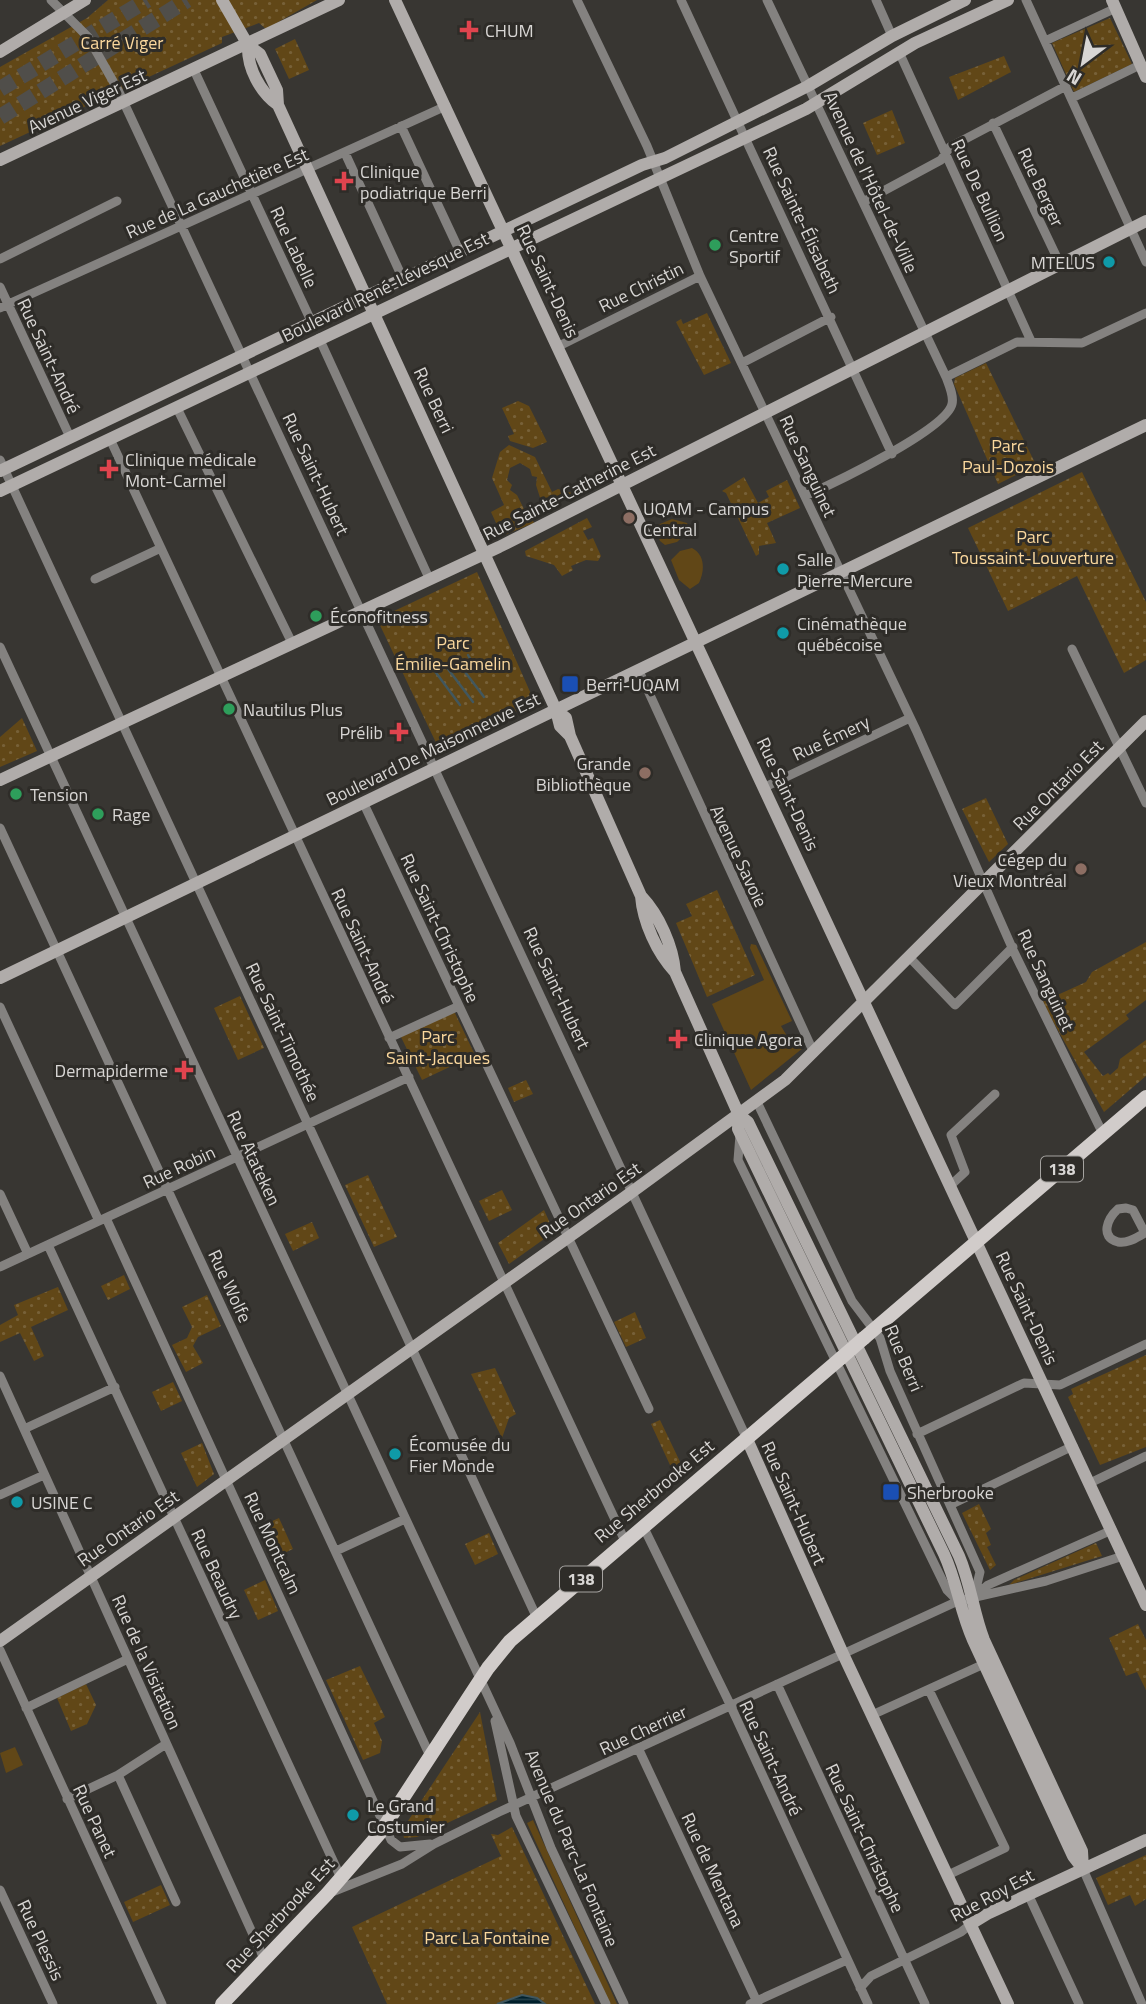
<svg xmlns="http://www.w3.org/2000/svg" width="1146" height="2004" font-family="'Titillium Web',sans-serif">
	<style>
		.grass { fill: #614717 }
		.park { fill: url(#park-dots) }
		.water { fill: url(#water-rules); stroke: #41575e; stroke-width: 2 }
		.lines { fill: none; stroke-linecap: round; stroke-linejoin: round }
		.stream { stroke: #41575e; stroke-width: 2.5 }
		.highway-tunnel { stroke: #504e4a; stroke-width: 16; stroke-dasharray: 16 8; stroke-linecap: butt }
		.street { stroke: #848280; stroke-width: 9 }
		.secondary { stroke: #b0acaa; stroke-width: 12 }
		.primary { stroke: #d1ccca; stroke-width: 14 }
		.primary-bridge { stroke: #d1ccca; stroke-width: 14 }
		.health-dot { fill: #e0444e; stroke: #2e2c28; stroke-width: 2.5 }
		.leisure-dot { fill: #2e9e5b; stroke: #2e2c28; stroke-width: 2.5 }
		.culture-dot { fill: #0f9aa8; stroke: #2e2c28; stroke-width: 2.5 }
		.education-dot { fill: #8d6e63; stroke: #2e2c28; stroke-width: 2.5 }
		.transit-dot { fill: #1a4fb4; stroke: #2e2c28; stroke-width: 2.5 }
		.labels { text-anchor: middle; dominant-baseline: central; stroke-width: 6; stroke-linejoin: round; paint-order: stroke }
		.shield { fill: #2e2c28; stroke: #a5a3a0; stroke-width: 2 }
		.shield-label { font-size: 16px; font-weight: bold; fill: #d8d6d4 }
		.poi-label { font-size: 18px; fill: #d8d6d4; stroke: #2e2c28; text-anchor: start }
		.park-label { font-size: 18px; fill: #fbd89d; stroke: #2e2c28 }
		.street-label { font-size: 18px; fill: #d8d6d4; stroke: #2e2c28 }
	</style>
	<defs>
		<pattern id="park-dots" width="8" height="8" patternUnits="userSpaceOnUse" patternTransform="scale(1.75)"><rect width="8" height="8" fill="#614717"/><path d="M2 2h.1M6 6h.1" fill="none" stroke="#776138" stroke-width="1.8" stroke-linecap="round"/></pattern>
		<pattern id="water-rules" width="6" height="5" patternUnits="userSpaceOnUse" patternTransform="scale(1.75)"><rect width="6" height="5" fill="#00202c"/><path d="M0 2.5h6" fill="none" stroke="#24404a"/></pattern>
	</defs>
	<rect width="100%" height="100%" fill="#383632"/>
	<path class="grass" d="M672,519L687,523L690,530L677,542L665,545L660,541L655,526Z
		M692,548C705,555 705,570 699,583L690,589L679,580L671,560L680,551Z
		M751,944L756,945L792,1021L781,1026L793,1046L802,1043L803,1048L751,1090L712,1004L764,980L750,948Z
		M15,1747L23,1765L6,1773L0,1753Z
		M533,1820L617,2004H610L527,1823Z"/>
	<path class="park" d="M108,0H317L266,29L259,23L222,37V43L0,146V67L87,18Z
		M1110,18L1132,64L1074,92L1052,43Z
		M295,39L309,70L289,79L275,49Z
		M1004,56L1011,72L958,100L949,77Z
		M892,110L905,143L877,155L863,123Z
		M707,313L731,363L704,375L676,322L681,319L683,324Z
		M986,363L1036,465L998,484L954,384L955,378Z
		M518,401L529,406L547,442L533,448L510,441L508,436L514,434L502,408Z
		M509,445L535,457L552,492L558,489L572,493L543,507L536,485L537,477L532,476L530,469L520,463L510,468L507,480L512,485L510,490L517,495L524,509L527,508L534,523L502,536L491,512L504,505L492,478L500,452Z
		M1082,472L1146,602V660L1124,673L1077,576L1008,611L968,528Z
		M744,477L758,503L769,497L766,491L787,480L800,508L767,523L776,543L759,546V554L756,556L726,493L722,491Z
		M587,518L592,527L583,531L588,540L593,538L601,556L598,561L586,560L571,566L573,570L562,576L554,565L526,556L525,551Z
		M477,572L535,703L439,749L377,619Z
		M22,718L37,751L0,767V737Z
		M986,798L1008,844L989,862L962,809Z
		M717,890L755,975L707,997L676,923L692,916L686,904Z
		M1146,942V1000L1126,1015L1129,1019L1084,1052L1103,1076L1108,1073L1110,1075L1118,1068L1120,1059L1146,1040V1076L1104,1112L1042,1002L1086,982L1092,972Z
		M240,996L264,1048L238,1060L214,1008Z
		M454,1011L475,1055L422,1080L401,1037Z
		M526,1080L533,1094L514,1102L508,1088Z
		M368,1175L397,1237L374,1247L345,1185Z
		M502,1190L512,1210L489,1221L479,1201Z
		M544,1210L554,1232L509,1264L498,1243Z
		M312,1222L319,1238L293,1251L285,1234Z
		M124,1275L130,1289L108,1300L101,1286Z
		M58,1287L68,1310L31,1327L44,1356L34,1361L20,1333L0,1342V1325L18,1315L14,1305Z
		M207,1295L221,1326L198,1337L193,1346L203,1363L186,1372L172,1345L187,1338L192,1327L182,1307Z
		M635,1312L646,1338L626,1347L614,1322Z
		M1146,1355V1447L1100,1465L1068,1397L1073,1394L1071,1389Z
		M495,1368L516,1414L509,1418L502,1438L471,1374Z
		M173,1382L182,1401L161,1411L152,1392Z
		M660,1420L684,1470L676,1478L651,1424Z
		M202,1443L214,1474L197,1487L181,1453Z
		M979,1504L991,1529L986,1533L991,1545L987,1547L996,1565L990,1570L962,1513Z
		M279,1518L293,1549L271,1559L257,1528Z
		M489,1533L498,1554L475,1565L465,1544Z
		M1096,1543L1102,1556L1009,1585L1014,1580Z
		M265,1580L278,1611L258,1620L244,1590Z
		M1138,1624L1146,1640V1690L1137,1672L1126,1676L1109,1638Z
		M360,1666L385,1717L374,1723L382,1741L380,1753L363,1760L326,1680Z
		M86,1684L96,1705L87,1724L71,1731L57,1698Z
		M480,1712L497,1800L417,1837L404,1838L402,1830Z
		M512,1827L595,2004H387L352,1927L501,1856L491,1834L498,1835Z
		M1146,1855V1899L1135,1906L1130,1895L1108,1905L1096,1878Z
		M161,1885L170,1905L133,1922L124,1902Z"/>
	<path class="water" d="M522,1995L537,1998L545,2004H497Z"/>
	<g class="lines">
		<path class="stream" d="M468,655L473,664
			M456,660L484,697
			M445,665L473,702
			M434,670L460,705"/>
		<path class="highway-tunnel" d="M0,89L147,0
			M0,117L187,0"/>
		<path class="street" d="M51,0L88,37L118,90L746,1437
			M577,0L647,146L700,276L916,730L1014,952L1103,1134
			M681,0L892,454
			M767,0L946,377
			M876,0L892,36
			M1026,0L1146,262
			M1045,41L1116,8
			M899,52L1031,341
			M194,70L312,323
			M1072,98L1140,65
			M993,123L1060,264
			M401,126L460,252
			M345,153L403,279
			M863,202L941,160L950,147L1066,86
			M0,259L117,201
			M0,287L70,437
			M0,308L446,106
			M319,338L429,578
			M559,346L700,276
			M742,363L831,317
			M177,408L292,643
			M110,439L625,1541
			M0,460L536,1616
			M805,496C832,484 946,430 952,404C954,396 949,385 946,377L1017,342L1082,343L1146,313
			M95,579L161,548
			M0,647L510,1743L551,1848L624,2004
			M1072,649L1146,803
			M639,671L814,1053
			M765,787L910,718
			M363,802L649,1409
			M0,828L431,1758
			M910,958L955,1005L1013,947
			M0,1007L99,1221
			M389,1038L459,1006
			M757,1102L852,1301L880,1338L890,1371L980,1572L974,1597
			M740,1135L738,1160L947,1590L958,1601
			M951,1185L965,1172L951,1135L995,1094
			M0,1194L28,1254
			M1126,1208L1133,1210L1145,1233C1137,1237 1128,1244 1118,1242C1099,1237 1108,1218 1118,1209Z
			M106,1218L391,1840L400,1847L430,1844
			M48,1245L341,1878
			M0,1267L409,1077
			M0,1376L265,1961
			M24,1429L115,1387
			M917,1434L1024,1383L1060,1385L1146,1344
			M1090,1483L1146,1456
			M0,1495L44,1475
			M950,1505L1073,1446
			M643,1526L727,1698L868,2004
			M336,1551L405,1519
			M975,1596L988,1585L1112,1530
			M0,1650L162,2004
			M777,1684L925,2004
			M929,1690L1005,1848L948,1875
			M26,1708L128,1659
			M872,1715L984,1664
			M495,1721L516,1816L606,2004
			M639,1750L758,2004
			M118,1775L176,1902
			M67,1799L118,1775L166,1744
			M1083,1869L1142,2004
			M0,1890L53,2004
			M332,1892L402,1864L434,1844L499,1812L958,1601L1046,1581L1123,1556
			M1028,1894L1079,2004
			M860,1988L871,1976L961,1932L971,1924
			M750,2004L847,1960"/>
		<path class="secondary" d="M222,0L248,45L260,54L277,90L278,105L556,710L560,726L570,736
			M395,0L1146,1605
			M1112,0L1146,77
			M248,45C247,68 260,92 278,105
			M0,52L85,0
			M0,160L339,0
			M0,471L642,165L665,158L808,86L892,36L965,0
			M0,491L806,109L915,43L1008,0
			M556,710L566,718L570,736L641,896C659,915 673,946 675,972L739,1115L748,1122L767,1161L959,1556C971,1584 973,1612 984,1640L1082,1851L1083,1869
			M0,780L499,547L1146,221
			M641,896C643,922 657,953 675,972
			M0,978L1146,425
			M739,1115L738,1129L944,1554C957,1582 960,1611 973,1640L1073,1856L1083,1869
			M746,1437L843,1654L1008,2004
			M0,1641L625,1197L785,1080L1146,721
			M971,1924L989,1913L1146,1840"/>
		<path class="primary" d="M864,1338L1146,1097
			M222,2004L327,1894L380,1833L488,1668L510,1641L841,1358"/>
		<path class="primary-bridge" d="M841,1358L864,1338"/>
	</g>
	<g class="health-dot">
		<path d="M465.5 19.5h7v7h7v7h-7v7h-7v-7h-7v-7h7z"/>
		<path d="M340.5 170.5h7v7h7v7h-7v7h-7v-7h-7v-7h7z"/>
		<path d="M105.5 458.5h7v7h7v7h-7v7h-7v-7h-7v-7h7z"/>
		<path d="M395.5 721.5h7v7h7v7h-7v7h-7v-7h-7v-7h7z"/>
		<path d="M674.5 1028.5h7v7h7v7h-7v7h-7v-7h-7v-7h7z"/>
		<path d="M180.5 1059.5h7v7h7v7h-7v7h-7v-7h-7v-7h7z"/>
	</g>
	<g class="leisure-dot">
		<circle cx="715" cy="245" r="7"/>
		<circle cx="316" cy="616" r="7"/>
		<circle cx="229" cy="709" r="7"/>
		<circle cx="16" cy="794" r="7"/>
		<circle cx="98" cy="814" r="7"/>
	</g>
	<g class="culture-dot">
		<circle cx="1109" cy="262" r="7"/>
		<circle cx="783" cy="569" r="7"/>
		<circle cx="783" cy="633" r="7"/>
		<circle cx="395" cy="1454" r="7"/>
		<circle cx="17" cy="1502" r="7"/>
		<circle cx="353" cy="1815" r="7"/>
	</g>
	<g class="education-dot">
		<circle cx="629" cy="518" r="7"/>
		<circle cx="645" cy="773" r="7"/>
		<circle cx="1081" cy="869" r="7"/>
	</g>
	<g class="transit-dot">
		<rect x="561" y="675" width="18" height="18" rx="3.5"/>
		<rect x="882" y="1483" width="18" height="18" rx="3.5"/>
	</g>
	<g class="labels">
		<g class="shield">
			<rect x="1041" y="1156.5" width="42" height="25" rx="5"/>
			<rect x="560" y="1566.5" width="42" height="25" rx="5"/>
		</g>
		<g class="shield-label">
			<text x="1062" y="1169">138</text>
			<text x="581" y="1579">138</text>
		</g>
		<g class="poi-label">
			<text x="485" y="30">CHUM</text>
			<text x="360" y="171">Clinique<tspan x="360" dy="21">podiatrique Berri</tspan></text>
			<text x="729" y="235">Centre<tspan x="729" dy="21">Sportif</tspan></text>
			<text x="1095" y="262" text-anchor="end">MTELUS</text>
			<text x="125" y="459">Clinique médicale<tspan x="125" dy="21">Mont-Carmel</tspan></text>
			<text x="643" y="508">UQAM - Campus<tspan x="643" dy="21">Central</tspan></text>
			<text x="797" y="559">Salle<tspan x="797" dy="21">Pierre-Mercure</tspan></text>
			<text x="330" y="616">Éconofitness</text>
			<text x="797" y="623">Cinémathèque<tspan x="797" dy="21">québécoise</tspan></text>
			<text x="586" y="684">Berri-UQAM</text>
			<text x="243" y="709">Nautilus Plus</text>
			<text x="383" y="732" text-anchor="end">Prélib</text>
			<text x="631" y="763" text-anchor="end">Grande<tspan x="631" dy="21">Bibliothèque</tspan></text>
			<text x="30" y="794">Tension</text>
			<text x="112" y="814">Rage</text>
			<text x="1067" y="859" text-anchor="end">Cégep du<tspan x="1067" dy="21">Vieux Montréal</tspan></text>
			<text x="694" y="1039">Clinique Agora</text>
			<text x="168" y="1070" text-anchor="end">Dermapiderme</text>
			<text x="409" y="1444">Écomusée du<tspan x="409" dy="21">Fier Monde</tspan></text>
			<text x="907" y="1492">Sherbrooke</text>
			<text x="31" y="1502">USINE C</text>
			<text x="367" y="1805">Le Grand<tspan x="367" dy="21">Costumier</tspan></text>
		</g>
		<g class="park-label">
			<text x="122" y="42">Carré Viger</text>
			<text x="1008" y="445">Parc<tspan x="1008" dy="21">Paul-Dozois</tspan></text>
			<text x="1033" y="536">Parc<tspan x="1033" dy="21">Toussaint-Louverture</tspan></text>
			<text x="453" y="642">Parc<tspan x="453" dy="21">Émilie-Gamelin</tspan></text>
			<text x="438" y="1036">Parc<tspan x="438" dy="21">Saint-Jacques</tspan></text>
			<text x="487" y="1937">Parc La Fontaine</text>
		</g>
		<g class="street-label">
			<text transform="translate(87 101) rotate(-25)">Avenue Viger Est</text>
			<text transform="translate(871 182) rotate(65)">Avenue de l'Hôtel-de-Ville</text>
			<text transform="translate(1041 187) rotate(65)">Rue Berger</text>
			<text transform="translate(980 190) rotate(65)">Rue De Bullion</text>
			<text transform="translate(217 193) rotate(-24)">Rue de La Gauchetière Est</text>
			<text transform="translate(802 220) rotate(65)">Rue Sainte-Élisabeth</text>
			<text transform="translate(294 247) rotate(65)">Rue Labelle</text>
			<text transform="translate(548 281) rotate(65)">Rue Saint-Denis</text>
			<text transform="translate(385 287) rotate(-26)">Boulevard René-Lévesque Est</text>
			<text transform="translate(641 287) rotate(-26)">Rue Christin</text>
			<text transform="translate(49 356) rotate(65)">Rue Saint-André</text>
			<text transform="translate(434 400) rotate(65)">Rue Berri</text>
			<text transform="translate(808 466) rotate(65)">Rue Sanguinet</text>
			<text transform="translate(316 474) rotate(65)">Rue Saint-Hubert</text>
			<text transform="translate(569 492) rotate(-27)">Rue Sainte-Catherine Est</text>
			<text transform="translate(831 738) rotate(-25)">Rue Émery</text>
			<text transform="translate(433 749) rotate(-26)">Boulevard De Maisonneuve Est</text>
			<text transform="translate(1058 785) rotate(-45)">Rue Ontario Est</text>
			<text transform="translate(788 794) rotate(65)">Rue Saint-Denis</text>
			<text transform="translate(739 856) rotate(65)">Avenue Savoie</text>
			<text transform="translate(440 928) rotate(65)">Rue Saint-Christophe</text>
			<text transform="translate(363 946) rotate(65)">Rue Saint-André</text>
			<text transform="translate(1046 980) rotate(65)">Rue Sanguinet</text>
			<text transform="translate(557 988) rotate(65)">Rue Saint-Hubert</text>
			<text transform="translate(283 1032) rotate(65)">Rue Saint-Timothée</text>
			<text transform="translate(254 1158) rotate(65)">Rue Atateken</text>
			<text transform="translate(179 1167) rotate(-25)">Rue Robin</text>
			<text transform="translate(590 1200) rotate(-35)">Rue Ontario Est</text>
			<text transform="translate(230 1286) rotate(65)">Rue Wolfe</text>
			<text transform="translate(1027 1308) rotate(65)">Rue Saint-Denis</text>
			<text transform="translate(904 1358) rotate(67)">Rue Berri</text>
			<text transform="translate(654 1491) rotate(-40)">Rue Sherbrooke Est</text>
			<text transform="translate(794 1503) rotate(66)">Rue Saint-Hubert</text>
			<text transform="translate(128 1528) rotate(-35)">Rue Ontario Est</text>
			<text transform="translate(273 1543) rotate(65)">Rue Montcalm</text>
			<text transform="translate(217 1574) rotate(65)">Rue Beaudry</text>
			<text transform="translate(147 1662) rotate(66)">Rue de la Visitation</text>
			<text transform="translate(643 1730) rotate(-25)">Rue Cherrier</text>
			<text transform="translate(771 1758) rotate(65)">Rue Saint-André</text>
			<text transform="translate(95 1821) rotate(65)">Rue Panet</text>
			<text transform="translate(865 1838) rotate(65)">Rue Saint-Christophe</text>
			<text transform="translate(572 1848) rotate(67)">Avenue du Parc-La Fontaine</text>
			<text transform="translate(713 1870) rotate(65)">Rue de Mentana</text>
			<text transform="translate(992 1895) rotate(-28)">Rue Roy Est</text>
			<text transform="translate(280 1915) rotate(-47)">Rue Sherbrooke Est</text>
			<text transform="translate(41 1940) rotate(65)">Rue Plessis</text>
		</g>
	</g>
	<g transform="translate(1083 63) rotate(212)" stroke="#2e2c28" stroke-width="5" paint-order="stroke">
	<path d="M0-5L12 26L0 18L-12 26Z" fill="#d8d6d4"/>
	<text y="-10" font-size="19" font-weight="bold" text-anchor="middle" fill="#d8d6d4">N</text>
	</g>
</svg>
